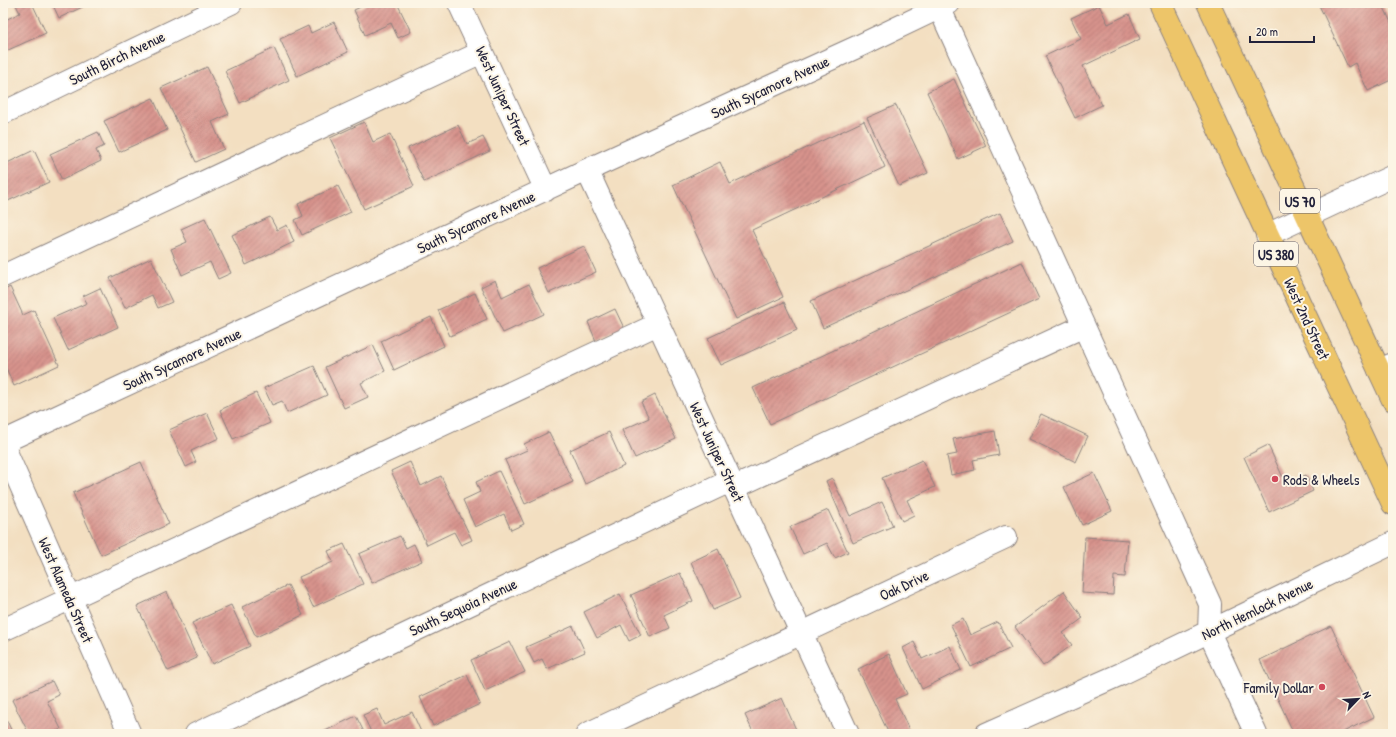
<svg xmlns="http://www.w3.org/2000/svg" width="1396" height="737" font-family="'Patrick Hand',sans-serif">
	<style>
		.building { fill: url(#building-hatch) }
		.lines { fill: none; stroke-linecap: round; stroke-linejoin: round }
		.minor-casing { stroke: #8a807e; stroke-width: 24 }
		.major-casing { stroke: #8a807e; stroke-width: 24 }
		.minor { stroke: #fff; stroke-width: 22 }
		.major { stroke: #edc569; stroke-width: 22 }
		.poi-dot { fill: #d1495b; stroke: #fcf5e5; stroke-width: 1.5 }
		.labels { text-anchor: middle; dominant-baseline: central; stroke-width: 4; stroke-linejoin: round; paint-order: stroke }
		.shield { fill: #fcf5e5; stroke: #63616e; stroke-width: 1 }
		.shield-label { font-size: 14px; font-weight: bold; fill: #22223b }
		.street-label { font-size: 15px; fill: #22223b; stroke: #fcf5e5 }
		.poi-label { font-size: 15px; fill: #22223b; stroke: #fcf5e5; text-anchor: start }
	</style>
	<defs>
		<pattern id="building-hatch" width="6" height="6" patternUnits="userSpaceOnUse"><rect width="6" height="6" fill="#d7938c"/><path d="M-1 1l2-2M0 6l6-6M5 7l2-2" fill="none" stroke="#ae7874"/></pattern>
	</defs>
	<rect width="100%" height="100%" fill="#fcf5e5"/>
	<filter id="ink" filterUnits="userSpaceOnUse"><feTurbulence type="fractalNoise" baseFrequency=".025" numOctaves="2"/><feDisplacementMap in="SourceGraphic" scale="8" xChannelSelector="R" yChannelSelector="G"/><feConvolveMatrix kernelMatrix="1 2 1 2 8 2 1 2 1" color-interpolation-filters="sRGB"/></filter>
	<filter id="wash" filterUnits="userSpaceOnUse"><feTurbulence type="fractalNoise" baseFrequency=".012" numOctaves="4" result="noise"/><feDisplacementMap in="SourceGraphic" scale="16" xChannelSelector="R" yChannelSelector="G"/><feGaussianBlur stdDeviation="0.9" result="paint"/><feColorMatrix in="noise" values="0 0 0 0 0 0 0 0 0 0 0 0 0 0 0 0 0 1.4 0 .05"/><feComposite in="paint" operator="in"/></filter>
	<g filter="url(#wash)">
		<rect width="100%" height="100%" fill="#f3dfc1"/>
		<g id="blocks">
			<path class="building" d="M15,3H32L46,33L6,51L3,44V21L20,13Z
				M52,3H91L59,18Z
				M369,3H397L411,32L398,38L391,23L365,35L354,10Z
				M1318,3H1382L1393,27V79L1368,91L1355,63L1348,67Z
				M1099,5L1108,24L1129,14L1140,39L1083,66L1102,105L1075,118L1045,56L1081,39L1071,18Z
				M334,22L348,52L297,76L280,39L308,26L311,33Z
				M274,48L289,80L240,103L225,71Z
				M207,67L229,114L212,122L224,149L196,162L161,88Z
				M954,79L986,146L958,159L927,92Z
				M153,98L167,130L119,152L104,121Z
				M896,105L928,173L899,186L867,118Z
				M864,121L885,167L752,230L783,297L736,319L673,185L720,162L730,184Z
				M364,122L373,142L390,134L414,186L364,209L330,138Z
				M458,125L467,144L483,137L490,151L424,182L408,148Z
				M98,132L104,146L96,150L101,161L62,180L50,154Z
				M34,150L49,182L8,201L3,191V165Z
				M338,186L351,212L302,235L295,220L303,216L298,204Z
				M1000,213L1013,241L823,328L811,301Z
				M270,217L277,230L287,225L294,242L246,265L232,235Z
				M205,218L231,273L218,279L210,262L182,275L171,249L187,242L181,229Z
				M584,246L596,272L549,293L537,268Z
				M151,258L172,302L158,308L152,295L125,308L110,278Z
				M1022,262L1039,299L770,424L753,388Z
				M495,280L502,297L529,284L544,314L503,333L481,287Z
				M10,287L23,315L34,310L59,365L14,386L3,361V291Z
				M100,288L118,327L68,350L53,318L87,303L83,296Z
				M475,293L487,319L450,336L438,310Z
				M784,302L797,330L721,365L708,338Z
				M615,309L624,328L596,341L588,322Z
				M431,317L444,346L394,370L381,341Z
				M373,345L385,371L361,383L368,397L344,408L325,367Z
				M314,366L327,395L287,413L282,401L272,405L264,388Z
				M256,393L270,423L233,439L220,410Z
				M655,395L676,439L635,458L622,430L649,418L641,402Z
				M207,413L219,438L191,451L196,462L186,467L169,430Z
				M1041,414L1088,436L1076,462L1029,439Z
				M995,431L999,455L973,460L975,470L951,475L947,456L957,454L953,439Z
				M549,432L573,482L525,504L505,460L527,450L524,444Z
				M609,432L624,466L585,484L570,450Z
				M1268,445L1286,484L1306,475L1313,491L1269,512L1244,457Z
				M922,460L935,487L907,500L914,515L902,521L882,478Z
				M141,462L169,524L101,555L73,493Z
				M410,462L421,486L441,476L472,540L461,545L454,532L427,545L391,471Z
				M499,471L524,524L511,530L504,514L475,527L463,500L480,492L476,482Z
				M1094,473L1112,511L1082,525L1064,487Z
				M832,478L850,516L882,502L893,526L853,543L826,481Z
				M828,510L848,552L835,558L827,543L803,554L790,527Z
				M400,536L406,548L414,544L422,561L372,583L359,554Z
				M1085,537L1128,540L1125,577L1114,576L1113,595L1082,593Z
				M344,544L363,584L313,607L299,577L333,562L328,551Z
				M718,549L740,598L713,610L691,562Z
				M680,573L693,601L664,615L670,628L650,637L631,595Z
				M288,585L303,615L256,637L242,607Z
				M1064,591L1083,618L1063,633L1072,645L1043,666L1015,627Z
				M167,592L197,658L168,671L137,606Z
				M620,594L641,635L629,641L621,625L597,638L584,612Z
				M231,605L250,646L212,664L192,623Z
				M963,619L970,635L998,622L1011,648L971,667L951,625Z
				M573,626L585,652L547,669L542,659L534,663L526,647Z
				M1331,626L1374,717L1339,734H1294L1260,660Z
				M510,642L525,672L485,691L471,660Z
				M914,642L922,659L950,646L961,670L922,689L903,648Z
				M889,654L907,694L895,699L910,732L907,734H889L858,669Z
				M467,675L480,704L433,726L420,697Z
				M52,681L59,695L47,701L61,729L51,734H29L12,700Z
				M782,698L798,734H754L745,715Z
				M377,709L384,725L412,712L422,734H372L363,715Z
				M3,712L13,734H3Z
				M356,716L365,734H319Z"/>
		</g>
	</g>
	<g filter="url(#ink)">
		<use href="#blocks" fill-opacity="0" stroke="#8a807e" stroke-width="1"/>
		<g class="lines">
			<g class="minor-casing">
				<path id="minor" d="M459,3L546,190
					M939,7L1210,604L1209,632L1256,734
					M3,113L231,3
					M587,170L848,734
					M1267,235L1393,176
					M3,276L482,52
					M1379,370L1393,364
					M3,442L587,170L859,46L949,3
					M3,445L130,734
					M733,488L1084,326
					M3,630L658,324
					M196,734L730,481
					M587,734L1006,537
					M986,734L1121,674L1393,543"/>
			</g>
			<g class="major-casing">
				<path id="major" d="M1160,3L1393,504
					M1208,3L1393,400"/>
			</g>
			<use href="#minor" class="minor"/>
			<use href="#major" class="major"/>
		</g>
	</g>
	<g class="poi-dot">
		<circle cx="1275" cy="479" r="4"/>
		<circle cx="1322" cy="687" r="4"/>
	</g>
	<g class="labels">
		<g class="shield">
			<rect x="1280" y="189" width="40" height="24" rx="3"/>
			<rect x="1254" y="242" width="44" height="24" rx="3"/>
		</g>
		<g class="shield-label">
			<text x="1300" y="201">US 70</text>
			<text x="1276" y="254">US 380</text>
		</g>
		<g class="street-label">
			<text transform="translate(117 58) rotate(-26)">South Birch Avenue</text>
			<text transform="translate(770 87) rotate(-25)">South Sycamore Avenue</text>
			<text transform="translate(503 96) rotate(65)">West Juniper Street</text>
			<text transform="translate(476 222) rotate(-25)">South Sycamore Avenue</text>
			<text transform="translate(1307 319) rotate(65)">West 2nd Street</text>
			<text transform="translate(182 359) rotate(-25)">South Sycamore Avenue</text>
			<text transform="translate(717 452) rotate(65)">West Juniper Street</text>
			<text transform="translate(904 585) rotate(-25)">Oak Drive</text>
			<text transform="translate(66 590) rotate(66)">West Alameda Street</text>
			<text transform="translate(463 607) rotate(-25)">South Sequoia Avenue</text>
			<text transform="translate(1257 609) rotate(-26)">North Hemlock Avenue</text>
		</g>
		<g class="poi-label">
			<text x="1283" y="479">Rods &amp; Wheels</text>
			<text x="1314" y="687" text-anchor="end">Family Dollar</text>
		</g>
	</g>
	<rect width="1396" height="737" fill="none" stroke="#fcf5e5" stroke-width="16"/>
	<g transform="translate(1358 699) rotate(65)" stroke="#fcf5e5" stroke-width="3" paint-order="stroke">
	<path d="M0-3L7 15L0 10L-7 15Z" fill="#22223b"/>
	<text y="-6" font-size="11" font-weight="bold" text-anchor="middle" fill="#22223b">N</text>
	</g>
	<path d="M1250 36v6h64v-6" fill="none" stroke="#22223b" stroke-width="2"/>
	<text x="1256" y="36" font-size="12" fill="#22223b" stroke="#fcf5e5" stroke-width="3" paint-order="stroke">20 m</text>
</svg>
